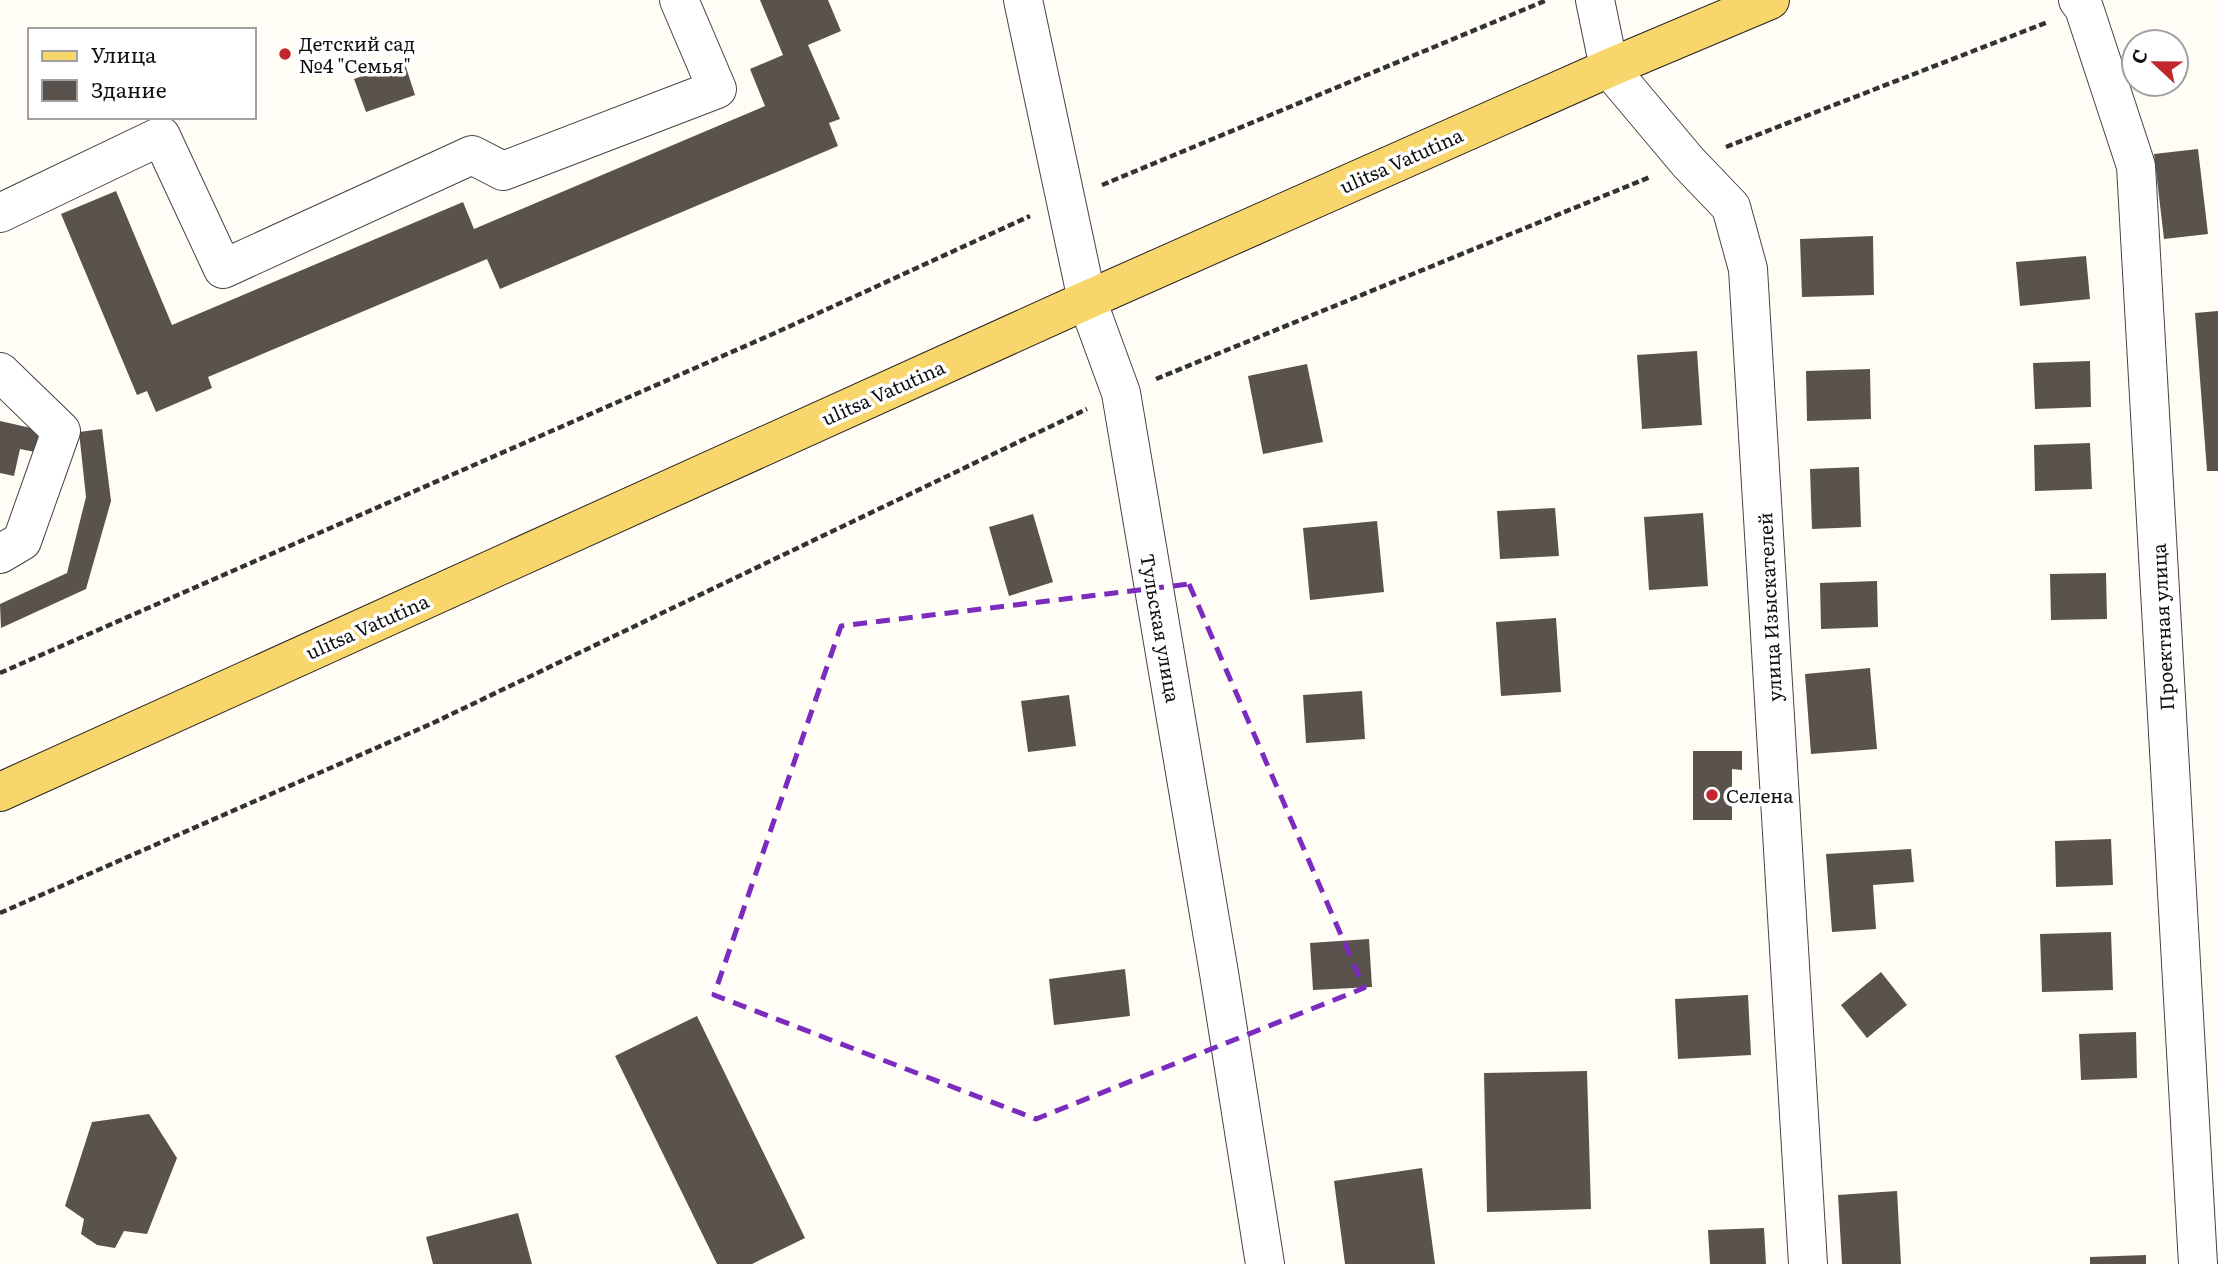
<svg xmlns="http://www.w3.org/2000/svg" width="2218" height="1264" font-family="Literata,serif">
	<style>
		.building { fill: #5a524d }
		.lines { fill: none; stroke-linecap: round; stroke-linejoin: round }
		.minor-casing { stroke: #444; stroke-width: 40 }
		.major-casing { stroke: #222; stroke-width: 40 }
		.path { stroke: #333; stroke-width: 4.5; stroke-dasharray: 7 3.5; stroke-linecap: butt }
		.minor { stroke: #fff; stroke-width: 38 }
		.major { stroke: #f9d66b; stroke-width: 38 }
		.marked { fill: none; stroke: #7b2cbf; stroke-width: 5; stroke-dasharray: 14 9; stroke-linejoin: round }
		.poi-dot { fill: #c4262e; stroke: #fff; stroke-width: 2.5 }
		.labels { text-anchor: middle; dominant-baseline: central; stroke-width: 7; stroke-linejoin: round; paint-order: stroke }
		.poi-label { font-size: 19px; fill: #111; stroke: #fff; text-anchor: start }
		.street-label { font-size: 19px; fill: #111; stroke: #fff }
	</style>
	<rect width="100%" height="100%" fill="#fffdf5"/>
	<path class="building" d="M760,0H828L841,31L808,45L840,119L829,123L838,146L500,289L487,259L208,377L212,388L156,412L147,391L137,395L61,214L116,191L172,325L463,202L474,229L765,106L750,69L783,55Z
		M404,61L415,95L366,112L354,79Z
		M2198,149L2208,234L2164,239L2154,154Z
		M1873,236L1874,295L1802,297L1800,239Z
		M2086,256L2090,299L2020,306L2016,262Z
		M2218,311V471H2207L2195,313Z
		M1697,351L1702,425L1642,429L1637,355Z
		M2090,361L2091,407L2035,409L2033,363Z
		M1307,364L1323,442L1263,454L1248,376Z
		M1870,369L1871,419L1807,421L1806,371Z
		M0,421L40,430L35,452L20,449L14,476L0,473Z
		M102,429L111,501L86,589L1,628L0,604L67,573L86,497L79,432Z
		M2090,443L2092,489L2035,491L2034,445Z
		M1859,467L1861,527L1812,529L1810,469Z
		M1555,508L1559,556L1500,559L1497,511Z
		M1703,513L1708,586L1649,590L1644,517Z
		M1033,514L1053,582L1009,596L989,527Z
		M1377,521L1384,592L1310,600L1303,528Z
		M2106,573L2107,619L2051,620L2050,574Z
		M1877,581L1878,627L1821,629L1820,583Z
		M1556,618L1561,692L1501,696L1496,622Z
		M1870,668L1877,749L1811,754L1805,674Z
		M1362,691L1365,739L1306,743L1303,695Z
		M1069,695L1076,746L1028,752L1021,701Z
		M1693,751H1742V770L1732,769V820H1693Z
		M2111,839L2113,885L2056,887L2055,841Z
		M1911,849L1914,882L1873,885L1876,929L1832,932L1826,854Z
		M2111,932L2113,990L2042,992L2040,934Z
		M1369,939L1372,987L1313,990L1310,943Z
		M1125,969L1130,1016L1054,1025L1049,979Z
		M1881,972L1907,1005L1867,1038L1841,1005Z
		M1748,995L1751,1055L1678,1059L1675,999Z
		M697,1016L805,1238L752,1264H717L615,1056Z
		M2136,1032L2137,1078L2081,1080L2079,1034Z
		M1587,1071L1591,1209L1487,1212L1484,1073Z
		M149,1114L177,1158L147,1234L124,1231L115,1248L97,1245L81,1234L84,1219L65,1206L92,1122Z
		M1422,1168L1435,1264H1345L1334,1181Z
		M1897,1191L1901,1264H1842L1838,1195Z
		M518,1213L532,1264H433L426,1237Z
		M1764,1228L1766,1264H1710L1708,1230Z
		M2146,1255V1264H2090V1257Z"/>
	<g class="lines">
		<g class="minor-casing">
			<path id="minor" d="M1023,0L1087,300L1121,393L1219,973L1265,1264
				M1595,0L1609,68L1688,162L1731,207L1748,269L1808,1264
				M2078,0L2084,8L2136,166L2198,1264
				M0,213L161,136L223,269L472,155L503,171L717,89L679,0
				M0,372L61,431L22,541L0,554"/>
		</g>
		<g class="major-casing">
			<path id="major" d="M0,792L1087,300L1609,68L1770,0"/>
		</g>
		<path class="path" d="M1726,147L2048,22
			M1102,185L1547,0
			M1156,379L1650,177
			M0,673L775,333L1030,216
			M0,913L433,723L1087,409"/>
		<use href="#minor" class="minor"/>
		<use href="#major" class="major"/>
	</g>
	<path class="marked" d="M1189,584L1364,988L1036,1119L714,995L841,626Z"/>
	<g class="poi-dot">
		<circle cx="285" cy="54" r="7"/>
		<circle cx="1712" cy="795" r="7"/>
	</g>
	<g class="labels">
		<g class="poi-label">
			<text x="299" y="43">Детский сад<tspan x="299" dy="22">№4 "Семья"</tspan></text>
			<text x="1726" y="795">Селена</text>
		</g>
		<g class="street-label">
			<text transform="translate(1401 160) rotate(-24)">ulitsa Vatutina</text>
			<text transform="translate(883 392) rotate(-24)">ulitsa Vatutina</text>
			<text transform="translate(1769 607) rotate(-93)">улица Изыскателей</text>
			<text transform="translate(367 626) rotate(-24)">ulitsa Vatutina</text>
			<text transform="translate(2162 627) rotate(-93)">Проектная улица</text>
			<text transform="translate(1161 628) rotate(80)">Тульская улица</text>
		</g>
	</g>
	<rect x="28" y="28" width="228" height="91" fill="#ffffff" stroke="#a0a0a0" stroke-width="2"/>
	<rect x="42" y="51" width="35" height="10" fill="#f9d66b" stroke="#a0a0a0" stroke-width="2"/>
	<text x="91" y="63" font-size="21" fill="#111111">Улица</text>
	<rect x="42" y="80" width="35" height="21" fill="#5a524d" stroke="#a0a0a0" stroke-width="2"/>
	<text x="91" y="98" font-size="21" fill="#111111">Здание</text>
	<g transform="translate(2155 63) rotate(292)"><circle r="33" fill="#ffffff" stroke="#a0a0a0" stroke-width="2"/>
	<path d="M0-5L12 26L0 18L-12 26Z" fill="#c4262e"/>
	<text y="-10" font-size="19" font-weight="bold" text-anchor="middle" fill="#111111">С</text>
	</g>
</svg>
